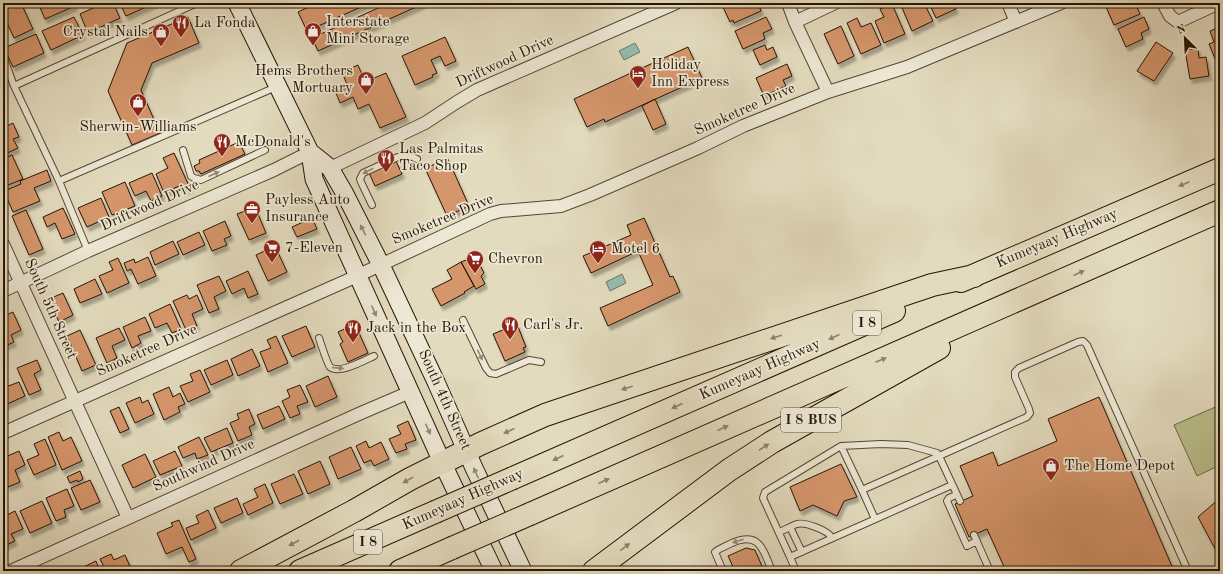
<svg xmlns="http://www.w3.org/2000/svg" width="1223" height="574" font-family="'Old Standard TT',serif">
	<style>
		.green { fill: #babe8c; stroke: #706947 }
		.water { fill: #96bbad; stroke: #6a7869 }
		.building { fill: #d6966c; stroke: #271402; filter: url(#shadow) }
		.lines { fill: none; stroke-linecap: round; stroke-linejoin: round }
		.lane-casing { stroke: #564631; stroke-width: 8 }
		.street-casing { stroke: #564631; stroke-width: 14 }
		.secondary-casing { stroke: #271402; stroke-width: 19 }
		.highway-casing { stroke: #271402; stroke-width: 24 }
		.lane { stroke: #ede8d5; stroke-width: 6 }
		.street { stroke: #ede8d5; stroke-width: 12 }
		.secondary { stroke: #ede8d5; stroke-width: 17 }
		.highway { stroke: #e3dbbe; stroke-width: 22 }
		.highway-bridge-casing { stroke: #271402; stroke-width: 24; stroke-linecap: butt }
		.highway-bridge { stroke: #e3dbbe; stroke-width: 22 }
		.oneway { fill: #948976 }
		.oneway2 { fill: #8e8169 }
		.labels { text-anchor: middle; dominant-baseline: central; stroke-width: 3.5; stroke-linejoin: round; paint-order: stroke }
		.shield { fill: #ede8d5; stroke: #625441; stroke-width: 1 }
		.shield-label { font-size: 14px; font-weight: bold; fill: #271402 }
		.poi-label { font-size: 15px; fill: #271402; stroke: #ede8d5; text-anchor: start }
		.street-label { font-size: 15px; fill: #271402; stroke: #ede8d5 }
	</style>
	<defs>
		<filter id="shadow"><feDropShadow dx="2.5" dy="4.5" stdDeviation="1" flood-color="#0004"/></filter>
	</defs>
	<rect width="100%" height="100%" fill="#e3dbbe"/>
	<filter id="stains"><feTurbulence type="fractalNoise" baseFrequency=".005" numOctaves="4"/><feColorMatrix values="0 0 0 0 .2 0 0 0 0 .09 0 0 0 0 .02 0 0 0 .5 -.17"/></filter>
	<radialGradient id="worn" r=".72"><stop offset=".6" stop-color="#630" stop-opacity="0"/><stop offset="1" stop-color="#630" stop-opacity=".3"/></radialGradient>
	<path class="green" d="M1220,405V465L1197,476L1174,425Z"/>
	<path class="water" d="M635,43L640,52L624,60L619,51Z
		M622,274L626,283L610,291L606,282Z"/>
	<path class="building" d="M7,3H21L33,29L14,38L3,14V5Z
		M38,3H74L75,6L45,19Z
		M104,3H113L120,18L88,33L80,14Z
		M120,3H155L126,16Z
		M317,3H370L307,31L298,12Z
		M389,3H425L318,51L312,38Z
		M731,3H758L761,11L734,23L733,20L730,22L723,7Z
		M900,3H924L933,21L912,31Z
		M929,3H953L956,9L936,18Z
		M1114,3H1135L1140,14L1114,25L1106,7Z
		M892,4L905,34L884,43L875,21L884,17L880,9Z
		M74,17L83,35L51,50L42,31Z
		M188,17L199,43L152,63L141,90L160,133L132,145L108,91L127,43Z
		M766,17L772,29L763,33L765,39L743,49L735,31Z
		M1144,17L1149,29L1141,33L1143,39L1126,47L1118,29Z
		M857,18L861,27L871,23L881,45L861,54L847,23Z
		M841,26L854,56L838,64L824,34Z
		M1220,27V59L1216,61L1209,44L1214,42L1210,31Z
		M36,34L44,53L13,67L4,48Z
		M445,37L456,61L445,66L440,56L431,60L437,73L432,75L433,77L415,85L402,56Z
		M1156,42L1173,53L1154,81L1137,71Z
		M765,45L767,50L773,47L777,57L760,65L753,50Z
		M688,47L702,78L605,122L604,119L587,127L574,99Z
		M1198,48L1199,58L1206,57L1209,76L1190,79L1185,50Z
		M787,64L792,76L783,80L786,86L764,96L756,78Z
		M358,65L365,82L386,73L406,117L380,128L369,104L358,109L353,97L340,103L336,93L348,87L342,72Z
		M655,99L666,124L653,130L642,106Z
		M13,123L19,137L13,139L18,148L3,155V128Z
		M239,142L245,154L201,174L199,171H196L194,166L200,163L199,160Z
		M174,153L190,188L184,190L181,185L164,193L156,174L168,168L163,158Z
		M12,155L23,179L3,187V172L7,170L3,159Z
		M448,159L469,206L447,216L425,168Z
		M396,161L402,174L375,186L370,175V172Z
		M47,170L51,181L34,188L40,201L13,212L4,191L21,184L20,181Z
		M152,173L162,196L151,201L146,191L135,196L129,183Z
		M125,182L135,206L112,215L102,192Z
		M101,198L109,217L87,227L78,208Z
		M255,207L266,233L249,240L237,214Z
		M63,208L75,234L62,239L55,223L47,227L43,217Z
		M26,210L43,249L29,255L12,216Z
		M312,218L317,229L297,237L292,227Z
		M644,218L670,277L673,276L680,292L608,326L600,308L653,285L638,251L591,273L583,256L631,235L627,225Z
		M225,221L231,236L224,239L227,245L212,251L203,231Z
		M199,232L205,245L183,255L177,242Z
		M173,241L179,254L155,265L150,252Z
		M275,246L287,272L268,281L256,255Z
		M148,257L156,276L138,284L131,269L127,271L124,263L134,259L135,263Z
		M118,258L129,283L107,293L99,276L113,270L109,262Z
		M466,260L470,266L473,264L474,266L479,263L484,273L481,276L485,284L476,289L461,262Z
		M461,262L474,286L464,292L465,293L441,306L432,289L452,279L447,270Z
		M248,271L258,294L248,298L244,288L232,294L226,281Z
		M219,276L226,291L214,297L219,309L209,313L197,285Z
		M95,279L102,294L80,303L74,289Z
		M63,293L73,315L59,322L49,299Z
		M187,295L189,299L197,295L203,309L192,314L197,326L186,330L173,301Z
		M170,304L181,329L172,333L167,323L155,328L149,314Z
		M13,312L21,330L11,335L14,342L5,346L3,341V321L6,320L4,316Z
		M145,317L151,331L138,336L141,343L132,348L123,327Z
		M355,324L368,353L348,362L340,344L343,342L338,332Z
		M517,324L526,347L523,348L525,352L505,361L493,334Z
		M306,326L315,347L292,357L282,336Z
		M119,328L125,340L112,346L117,358L107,363L96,338Z
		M80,330L96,365L82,371L67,336Z
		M276,336L288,363L268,372L260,352L271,348L267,340Z
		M252,349L260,366L238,376L231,359Z
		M37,360L41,370L34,374L41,390L29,395L17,368Z
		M227,360L233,375L211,385L204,370Z
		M200,370L210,392L188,402L180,386L193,381L190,374Z
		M328,376L337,397L315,407L306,386Z
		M19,382L25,396L3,406V388Z
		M300,385L308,402L297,406L300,414L290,418L282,401L290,397L287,390Z
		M169,387L173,397L180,393L185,404L178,407L180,412L164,420L153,394Z
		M140,397L142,403L148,400L154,414L135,423L126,403Z
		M1099,397L1174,571H1006L987,529L969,537L955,504L973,496L960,466L993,452L998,466L1057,441L1048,419Z
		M279,406L285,419L263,429L257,415Z
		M119,407L129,429L120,433L110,411Z
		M249,409L255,424L249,427L252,435L238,441L230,423L239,419L237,414Z
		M408,421L416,440L405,444L407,449L396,453L389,439L401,434L397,426Z
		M227,428L233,443L211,452L204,438Z
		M59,432L63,441L71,437L82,461L62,470L48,437Z
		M199,437L208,455L197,459L195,453L183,458L178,447Z
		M45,439L56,465L34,475L27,460L39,455L34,444Z
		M366,441L369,448L381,442L389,459L374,466L371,460L364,463L356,446Z
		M351,447L361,469L338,479L329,457Z
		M19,451L25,465L15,470L20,482L8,487L3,475V458Z
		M175,451L182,466L160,475L153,461Z
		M145,454L156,477L133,488L122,465Z
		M320,461L330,484L308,494L298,471Z
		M841,464L857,497L844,501L837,516L813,505L800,511L790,487Z
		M80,471L83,479L78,482L77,480L70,483L67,477Z
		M294,474L303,494L280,504L271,484Z
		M90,480L100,502L81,510L71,488Z
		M265,484L273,503L248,515L243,504L258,497L254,489Z
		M67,489L74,506L64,510L66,517L56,521L46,498Z
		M237,498L243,513L221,523L214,508Z
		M1220,498V558L1198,517Z
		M42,501L52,523L30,533L20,511Z
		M208,510L216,528L191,540L186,528L199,523L196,516Z
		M15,511L23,529L11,534L15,541L4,546L3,524L5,523L3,517Z
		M179,520L196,559L189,562L182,547L166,554L157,533L173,526L171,523Z
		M746,548L755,550L764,571H735L728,556Z
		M111,554L114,560L125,555L132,571H106L100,559Z
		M96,561L100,571H75Z"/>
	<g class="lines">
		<g class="lane-casing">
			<path id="lane" d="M3,56L14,86L59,181
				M14,86L197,3
				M183,150L191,176L194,178L201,180L265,150
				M372,205L361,182L360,179L363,173L398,157L410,156L417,159
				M88,251L59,181L276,87
				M463,320L486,368L490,373L496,374L529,360L541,362
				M319,338C321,344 327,363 330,367C339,375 365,360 374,356
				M841,446L862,490
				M956,495L949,498L947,501L967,546L977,541
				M960,501L939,456L1027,417L1030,413L1029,409L1015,377V372L1019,368L1078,342L1083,341L1087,345L1188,571
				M790,527L802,552
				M779,532C785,530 791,526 797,524C805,522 828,530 832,538
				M974,535L990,571
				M790,557L763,498L765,492L841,446L881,444L908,445L937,453L939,456L862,490L875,519
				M723,571L715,552C720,548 726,546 732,543C760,531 763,550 772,571
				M796,571L790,557L952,485"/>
		</g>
		<g class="street-casing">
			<path id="street" d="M788,3L795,22L828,92
				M1008,3L1016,22
				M1163,3L1170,16L1178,22L1219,3
				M795,22L835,3
				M330,168L425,123L457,102L477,90L676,3
				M3,244L128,518
				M3,291L88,251L274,170L310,152
				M3,433L346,281L490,214L501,211L561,206L590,195L698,148L743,126L828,92L907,67L1061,3
				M11,571L361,413L410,392"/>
		</g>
		<g class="secondary-casing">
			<path id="secondary" d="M237,3L310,152L314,179L442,462L494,571
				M310,152L330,168L345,194L381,265L436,382L474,468L523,571"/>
		</g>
		<g class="highway-casing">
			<path id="highway" d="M961,281L1220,169
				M513,478L894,311
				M530,514L1220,211
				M241,571L354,511L410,479L480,444L545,415L932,285L974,276
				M300,571L435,512
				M400,571L452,548
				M594,571L729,470L772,442L939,348"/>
		</g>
		<use href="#lane" class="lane"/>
		<use href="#street" class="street"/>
		<use href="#secondary" class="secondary"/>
		<use href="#highway" class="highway"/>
		<g class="highway-bridge-casing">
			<path id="highway-bridge" d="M435,512L513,478
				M452,548L530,514"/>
		</g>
		<use href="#highway-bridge" class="highway-bridge"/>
	</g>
	<defs><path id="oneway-solid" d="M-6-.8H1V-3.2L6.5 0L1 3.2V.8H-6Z"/></defs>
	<g class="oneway">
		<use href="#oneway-solid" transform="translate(368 171) rotate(153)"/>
		<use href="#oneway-solid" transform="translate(214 174) rotate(-25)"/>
		<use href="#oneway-solid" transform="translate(363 230) rotate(-117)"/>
		<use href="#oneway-solid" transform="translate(374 311) rotate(66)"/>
		<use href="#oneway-solid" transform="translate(480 355) rotate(64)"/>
		<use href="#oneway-solid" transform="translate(338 368) rotate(5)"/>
		<use href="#oneway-solid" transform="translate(428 429) rotate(65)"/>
		<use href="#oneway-solid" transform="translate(476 473) rotate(-115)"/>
		<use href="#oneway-solid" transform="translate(738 541) rotate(162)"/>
	</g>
	<g class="oneway2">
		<use href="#oneway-solid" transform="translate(1184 184) rotate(157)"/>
		<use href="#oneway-solid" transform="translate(1079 273) rotate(-24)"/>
		<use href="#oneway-solid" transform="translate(776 337) rotate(162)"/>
		<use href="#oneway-solid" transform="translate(834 337) rotate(156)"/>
		<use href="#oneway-solid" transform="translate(881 360) rotate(-23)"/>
		<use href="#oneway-solid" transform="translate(627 388) rotate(162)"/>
		<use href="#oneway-solid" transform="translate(677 406) rotate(156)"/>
		<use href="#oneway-solid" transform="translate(723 428) rotate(-24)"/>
		<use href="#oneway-solid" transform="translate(509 431) rotate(156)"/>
		<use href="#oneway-solid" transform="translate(764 447) rotate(-33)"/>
		<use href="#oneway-solid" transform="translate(558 458) rotate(156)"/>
		<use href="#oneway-solid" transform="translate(408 480) rotate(151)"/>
		<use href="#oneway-solid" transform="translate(604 481) rotate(-24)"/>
		<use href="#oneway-solid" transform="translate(294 543) rotate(152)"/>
		<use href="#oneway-solid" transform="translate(625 547) rotate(-37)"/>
	</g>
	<defs>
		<g id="restaurant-pin" transform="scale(0.9)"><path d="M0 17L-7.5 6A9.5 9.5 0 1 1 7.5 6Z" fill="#8f2418" stroke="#ede8d5"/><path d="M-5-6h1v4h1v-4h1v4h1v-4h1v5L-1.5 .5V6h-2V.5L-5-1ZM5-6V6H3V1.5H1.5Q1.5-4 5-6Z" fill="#fff"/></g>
		<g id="shop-pin" transform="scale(0.9)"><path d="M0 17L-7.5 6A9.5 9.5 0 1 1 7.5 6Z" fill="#8f2418" stroke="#ede8d5"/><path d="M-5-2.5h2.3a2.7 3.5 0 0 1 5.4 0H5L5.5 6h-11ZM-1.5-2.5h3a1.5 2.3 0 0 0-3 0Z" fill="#fff"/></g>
		<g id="hotel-pin" transform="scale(0.9)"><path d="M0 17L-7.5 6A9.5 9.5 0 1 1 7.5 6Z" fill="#8f2418" stroke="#ede8d5"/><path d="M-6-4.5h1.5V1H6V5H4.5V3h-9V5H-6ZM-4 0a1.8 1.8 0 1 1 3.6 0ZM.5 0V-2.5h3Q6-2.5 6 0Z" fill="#fff"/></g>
		<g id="office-pin" transform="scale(0.9)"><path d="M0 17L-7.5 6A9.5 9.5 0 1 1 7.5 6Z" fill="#8f2418" stroke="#ede8d5"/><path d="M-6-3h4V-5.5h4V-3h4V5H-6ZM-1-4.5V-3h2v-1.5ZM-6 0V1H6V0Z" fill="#fff"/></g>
		<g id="supermarket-pin" transform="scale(0.9)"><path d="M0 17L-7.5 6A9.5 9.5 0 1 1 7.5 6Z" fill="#8f2418" stroke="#ede8d5"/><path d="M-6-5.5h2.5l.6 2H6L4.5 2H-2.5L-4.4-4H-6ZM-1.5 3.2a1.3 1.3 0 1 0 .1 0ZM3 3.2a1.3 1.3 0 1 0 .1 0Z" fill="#fff"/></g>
	</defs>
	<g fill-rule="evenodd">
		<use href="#restaurant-pin" x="181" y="23"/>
		<use href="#shop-pin" x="313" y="31"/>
		<use href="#shop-pin" x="161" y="32"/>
		<use href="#hotel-pin" x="638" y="74"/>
		<use href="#shop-pin" x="366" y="80"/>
		<use href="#shop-pin" x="138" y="102"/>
		<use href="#restaurant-pin" x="222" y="142"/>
		<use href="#restaurant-pin" x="386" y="158"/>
		<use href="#office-pin" x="252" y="209"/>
		<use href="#supermarket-pin" x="272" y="248"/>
		<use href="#hotel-pin" x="598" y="249"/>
		<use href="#supermarket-pin" x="475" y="259"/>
		<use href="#restaurant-pin" x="510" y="325"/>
		<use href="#restaurant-pin" x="353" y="328"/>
		<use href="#shop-pin" x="1051" y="466"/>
	</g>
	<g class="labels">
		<g class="shield">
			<rect x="853" y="311" width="28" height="24" rx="3"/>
			<rect x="781" y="408" width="60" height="24" rx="3"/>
			<rect x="354" y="530" width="28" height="24" rx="3"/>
		</g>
		<g class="shield-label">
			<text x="867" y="323">I 8</text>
			<text x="811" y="420">I 8 BUS</text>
			<text x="368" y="542">I 8</text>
		</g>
		<g class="poi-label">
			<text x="326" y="22">Interstate<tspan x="326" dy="17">Mini Storage</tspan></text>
			<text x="194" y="23">La Fonda</text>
			<text x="148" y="32" text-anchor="end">Crystal Nails</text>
			<text x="651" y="65">Holiday<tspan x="651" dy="17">Inn Express</tspan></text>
			<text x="353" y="71" text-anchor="end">Hems Brothers<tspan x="353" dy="17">Mortuary</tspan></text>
			<text x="138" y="127" text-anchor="middle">Sherwin-Williams</text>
			<text x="235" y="142">McDonald's</text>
			<text x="399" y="149">Las Palmitas<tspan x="399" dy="17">Taco Shop</tspan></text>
			<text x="265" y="200">Payless Auto<tspan x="265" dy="17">Insurance</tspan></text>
			<text x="285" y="248">7-Eleven</text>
			<text x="611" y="249">Motel 6</text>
			<text x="488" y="259">Chevron</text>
			<text x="523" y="325">Carl's Jr.</text>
			<text x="366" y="328">Jack in the Box</text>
			<text x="1064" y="466">The Home Depot</text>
		</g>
		<g class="street-label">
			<text transform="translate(505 62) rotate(-25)">Driftwood Drive</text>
			<text transform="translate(745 110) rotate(-24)">Smoketree Drive</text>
			<text transform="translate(150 206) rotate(-24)">Driftwood Drive</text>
			<text transform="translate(443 220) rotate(-23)">Smoketree Drive</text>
			<text transform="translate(1057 239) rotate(-23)">Kumeyaay Highway</text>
			<text transform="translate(50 309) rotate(66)">South 5th Street</text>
			<text transform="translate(147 351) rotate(-24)">Smoketree Drive</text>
			<text transform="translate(760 370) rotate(-24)">Kumeyaay Highway</text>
			<text transform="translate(444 400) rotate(66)">South 4th Street</text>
			<text transform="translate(204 466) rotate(-24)">Southwind Drive</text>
			<text transform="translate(463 500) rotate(-24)">Kumeyaay Highway</text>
		</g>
	</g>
	<rect width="1223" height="574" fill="none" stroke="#e3dbbe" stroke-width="16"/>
	<rect x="4" y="4" width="1215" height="566" fill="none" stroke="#271402" stroke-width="2"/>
	<rect x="8" y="8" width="1207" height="558" fill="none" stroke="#271402"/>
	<g transform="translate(1185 38) rotate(336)" stroke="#ede8d5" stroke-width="3" paint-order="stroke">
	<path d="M0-3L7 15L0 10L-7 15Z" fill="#271402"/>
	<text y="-6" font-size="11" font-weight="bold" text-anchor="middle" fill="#271402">N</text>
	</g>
	<rect width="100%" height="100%" filter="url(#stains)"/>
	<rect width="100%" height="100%" fill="url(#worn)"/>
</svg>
